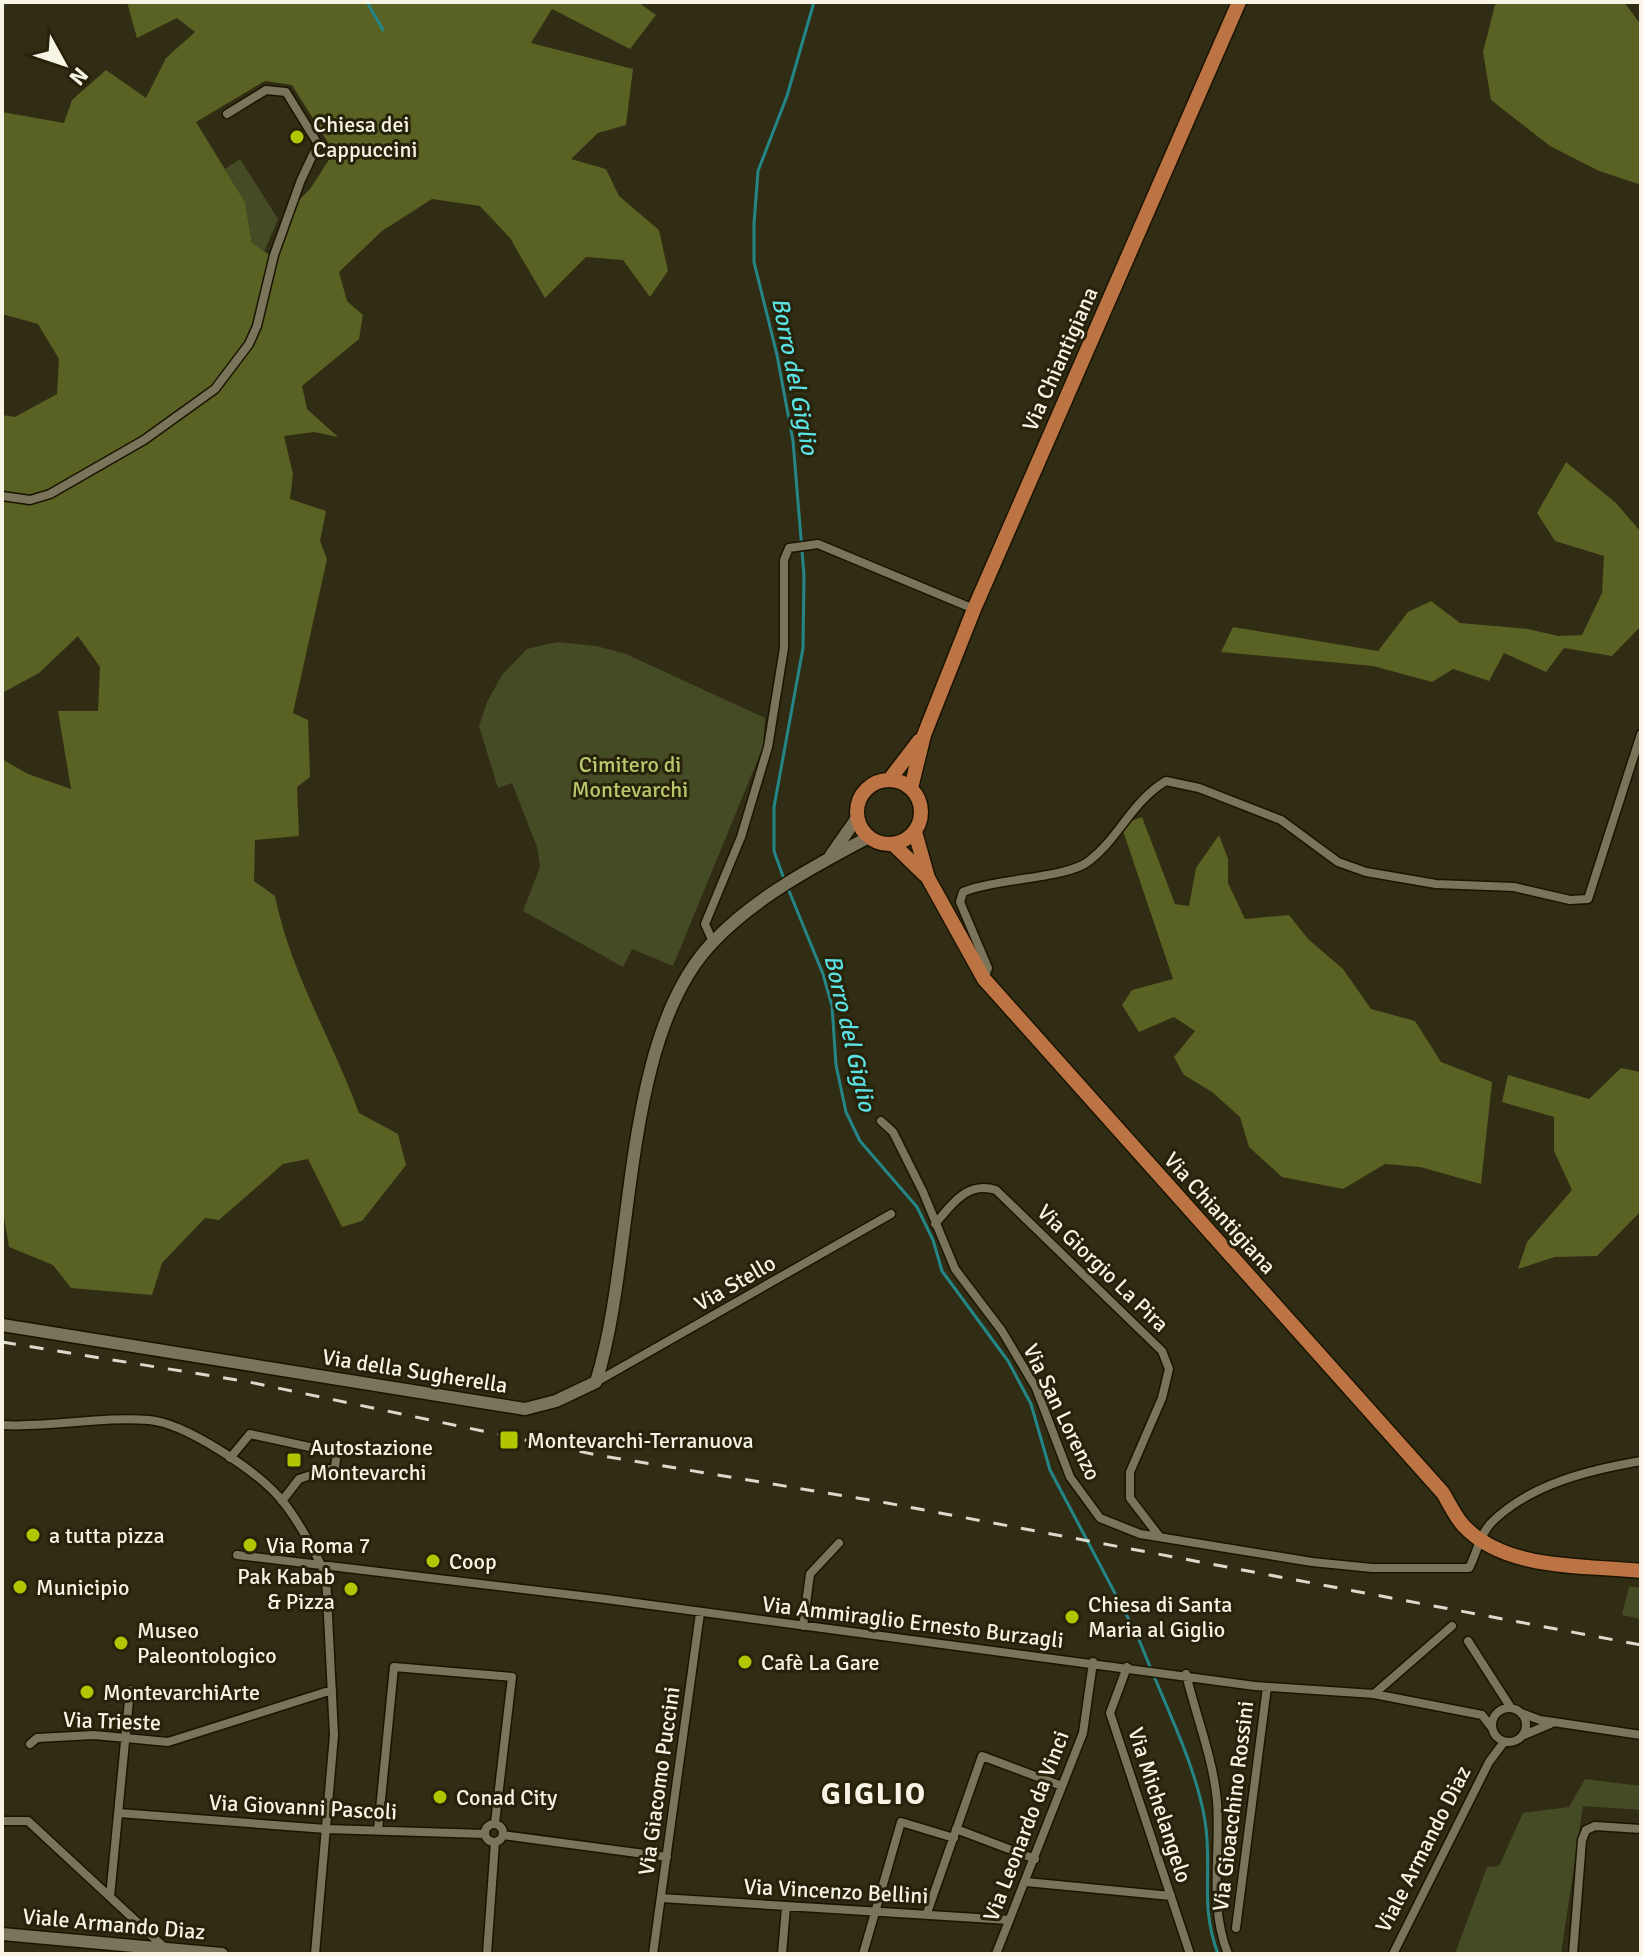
<svg xmlns="http://www.w3.org/2000/svg" width="1643" height="1956" font-family="Signika,sans-serif">
	<style>
		.green { fill: #454b25 }
		.forest { fill: #596123; fill-rule: evenodd }
		.lines { fill: none; stroke-linecap: round; stroke-linejoin: round }
		.stream { stroke: #248687; stroke-width: 3 }
		.street-casing { stroke: #191400; stroke-width: 11 }
		.secondary-casing { stroke: #191400; stroke-width: 15 }
		.primary-casing { stroke: #191400; stroke-width: 17 }
		.street { stroke: #79745a; stroke-width: 8 }
		.secondary { stroke: #79745a; stroke-width: 12 }
		.primary { stroke: #bd7444; stroke-width: 14 }
		.rail { stroke: #dddacb; stroke-width: 3; stroke-dasharray: 14 14; stroke-linecap: butt }
		.poi-dot { fill: #b1c500; stroke: #27220a; stroke-width: 3 }
		.labels { text-anchor: middle; dominant-baseline: central; stroke-width: 6; stroke-linejoin: round; paint-order: stroke }
		.poi-label { font-size: 22px; fill: #f7f4e6; stroke: #27220a; text-anchor: start }
		.street-label { font-size: 22px; fill: #f7f4e6; stroke: #27220a }
		.park-label { font-size: 22px; fill: #bac76d; stroke: #27220a }
		.water-label { font-size: 24px; font-style: italic; fill: #5ae1e3; stroke: #27220a }
		.district-label { font-size: 30px; font-weight: bold; letter-spacing: 2px; fill: #f7f4e6; stroke: #27220a }
	</style>
	<rect width="100%" height="100%" fill="#312c14"/>
	<path class="green" d="M240,159L278,219L264,252L252,243L245,202L225,169Z
		M557,642L596,646L626,654L765,718L763,747L673,966L632,949L623,967L523,911L540,867L537,847L512,783L498,788L479,726L487,702L502,675L527,649Z
		M1629,1586L1641,1588V1619L1622,1615Z
		M1585,1779L1641,1786V1810L1583,1806L1561,1954H1455L1487,1867L1499,1866L1523,1813L1569,1807Z"/>
	<path class="forest" d="M127,2H638L656,15L630,49L552,9L531,43L633,69L626,125L598,133L571,159L606,169L619,196L659,230L668,271L650,297L623,260L586,257L545,298L510,238L480,206L432,199L382,231L339,272L347,301L363,315L359,339L302,386L307,409L338,437L314,432L284,436L293,474L290,499L326,511L320,541L327,559L293,713L308,720L310,777L297,787L299,836L255,840L254,881L275,896C290,972 333,1041 359,1113L398,1134L406,1165L362,1221L342,1227L308,1159L283,1164L219,1220L205,1218L162,1263L152,1295L71,1288L53,1265L9,1247L2,1206V759L28,774L71,789L58,711H98L100,667L78,636L39,673L2,693V415L15,417L57,394L59,359L38,324L2,314V112L64,123L72,100L106,70L146,98L166,58L195,32L177,18L137,38ZM265,81L292,85L334,152L310,189L295,204L277,260L252,243L245,202L196,122Z
		M1499,2H1624L1641,25V185L1599,171L1550,146L1491,100L1483,52L1495,5Z
		M1566,462L1616,503L1641,532V626L1612,656L1564,648L1546,672L1504,653L1489,681L1453,669L1432,682L1373,666L1221,652L1233,627L1378,651L1408,612L1431,601L1460,623L1528,629L1558,636L1582,635L1602,593L1604,556L1555,541L1537,513Z
		M1142,817L1175,904L1189,906L1196,868L1219,835L1228,859V883L1245,919L1289,915L1308,939L1343,969L1371,1009L1415,1021L1441,1062L1492,1082L1481,1184L1420,1167L1385,1164L1343,1189L1282,1177L1249,1147L1240,1117L1212,1092L1184,1075L1174,1057L1195,1031L1174,1017L1139,1032L1122,1005L1132,990L1173,979L1121,825Z
		M1621,1068L1641,1072V1211L1597,1256L1555,1257L1518,1269L1527,1242L1572,1190L1554,1151V1117L1502,1102L1508,1075L1589,1099Z"/>
	<g class="lines">
		<path class="stream" d="M367,2L383,30
			M784,879L774,851V807L803,648L804,575L793,441L777,355L754,262V224L758,171L787,96L814,2
			M787,886L823,974L832,1006L836,1065L846,1112L860,1141L917,1207L933,1240L942,1271L1008,1361L1031,1404L1050,1470L1137,1635L1151,1669
			M1154,1676C1173,1722 1197,1772 1205,1821C1213,1870 1199,1903 1218,1954"/>
		<g class="street-casing">
			<path id="street" d="M2,496L30,500L50,494L144,440L215,389L249,344L257,326L274,255L301,180L318,144L286,92L266,90L227,114
				M713,942L705,924L741,837L768,747L784,648V560L789,548L818,544L974,609
				M984,979L988,968L960,902L963,892C996,878 1066,879 1089,861C1119,838 1132,801 1166,781L1199,788L1281,820L1338,862L1366,872L1436,884L1514,887L1570,900L1588,899L1641,734
				M881,1121L893,1132L923,1192L955,1269L1002,1331L1036,1388L1070,1477L1100,1518L1140,1534L1312,1562L1372,1568H1469C1477,1553 1479,1536 1491,1523C1530,1484 1589,1470 1641,1461
				M935,1224C952,1204 967,1181 996,1190L1162,1351L1169,1369L1162,1398L1130,1472V1498L1159,1536
				M596,1382L891,1214
				M2,1425C51,1428 100,1416 149,1420C185,1423 255,1470 279,1497C296,1516 316,1553 326,1576L334,1735L315,1954
				M230,1458L250,1434L337,1453L335,1467L299,1479L282,1501
				M237,1555L606,1599L1255,1686L1374,1694L1482,1715L1492,1728
				M803,1626L810,1574L839,1543
				M1468,1641L1511,1708
				M1127,1667L1110,1713L1190,1954
				M1186,1674C1196,1716 1213,1758 1217,1801C1221,1853 1208,1904 1228,1954
				M1374,1694L1452,1626
				M1492 1725a17 17 0 1 1 34 0a17 17 0 1 1-34 0Z
				M1521,1713L1540,1720L1641,1735
				M1524,1735L1550,1724
				M30,1744L37,1738L94,1735L168,1742L332,1690
				M119,1813L326,1829L485,1834
				M2,1821H28L165,1948
				M485 1833a9 9 0 1 1 18 0a9 9 0 1 1-18 0Z
				M956,1829L1035,1859
				M378,1830L394,1667L512,1677L495,1823
				M503,1835L667,1857
				M1026,1882L1171,1896
				M110,1897L130,1690
				M661,1898L1009,1920
				M927,1913L982,1756L1062,1786
				M1236,1928L1267,1687
				M487,1954L495,1842
				M653,1954L700,1613
				M782,1954L786,1907
				M863,1954L901,1822L954,1838
				M996,1954L1083,1733L1093,1662
				M1393,1954L1489,1762L1504,1742
				M1573,1954L1582,1840L1586,1830L1595,1826L1641,1829"/>
		</g>
		<g class="secondary-casing">
			<path id="secondary" d="M831,855L857,818
				M2,1325L525,1409L556,1401L596,1382C636,1256 620,1038 713,942C754,898 816,865 869,837
				M2,1934L222,1954"/>
		</g>
		<g class="primary-casing">
			<path id="primary" d="M890,779L919,741
				M857 812a32 32 0 1 1 64 0a32 32 0 1 1-64 0Z
				M911,788L924,735L974,609L1239,2
				M915,832L928,878L984,979L1443,1493C1449,1503 1455,1516 1463,1525C1505,1571 1584,1565 1641,1571
				M893,844L925,875"/>
		</g>
		<use href="#street" class="street"/>
		<use href="#secondary" class="secondary"/>
		<use href="#primary" class="primary"/>
		<path class="rail" d="M2,1342L249,1382L597,1455L887,1503L1641,1645"/>
	</g>
	<g class="poi-dot">
		<circle cx="297" cy="137" r="8"/>
		<rect x="499" y="1430" width="20" height="20" rx="4"/>
		<rect x="286" y="1452" width="16" height="16" rx="4"/>
		<circle cx="33" cy="1535" r="8"/>
		<circle cx="250" cy="1545" r="8"/>
		<circle cx="433" cy="1561" r="8"/>
		<circle cx="20" cy="1587" r="8"/>
		<circle cx="351" cy="1589" r="8"/>
		<circle cx="1072" cy="1617" r="8"/>
		<circle cx="121" cy="1643" r="8"/>
		<circle cx="745" cy="1662" r="8"/>
		<circle cx="87" cy="1692" r="8"/>
		<circle cx="440" cy="1797" r="8"/>
	</g>
	<g class="labels">
		<g class="poi-label">
			<text x="313" y="124">Chiesa dei<tspan x="313" dy="25">Cappuccini</tspan></text>
			<text x="527" y="1440">Montevarchi-Terranuova</text>
			<text x="310" y="1447">Autostazione<tspan x="310" dy="25">Montevarchi</tspan></text>
			<text x="49" y="1535">a tutta pizza</text>
			<text x="266" y="1545">Via Roma 7</text>
			<text x="449" y="1561">Coop</text>
			<text x="335" y="1576" text-anchor="end">Pak Kabab<tspan x="335" dy="25">&amp; Pizza</tspan></text>
			<text x="36" y="1587">Municipio</text>
			<text x="1088" y="1604">Chiesa di Santa<tspan x="1088" dy="25">Maria al Giglio</tspan></text>
			<text x="137" y="1630">Museo<tspan x="137" dy="25">Paleontologico</tspan></text>
			<text x="761" y="1662">Cafè La Gare</text>
			<text x="103" y="1692">MontevarchiArte</text>
			<text x="456" y="1797">Conad City</text>
		</g>
		<g class="street-label">
			<text transform="translate(1060 359) rotate(-66)">Via Chiantigiana</text>
			<text transform="translate(1220 1213) rotate(48)">Via Chiantigiana</text>
			<text transform="translate(1103 1268) rotate(44)">Via Giorgio La Pira</text>
			<text transform="translate(735 1283) rotate(-30)">Via Stello</text>
			<text transform="translate(415 1371) rotate(9)">Via della Sugherella</text>
			<text transform="translate(1062 1412) rotate(64)">Via San Lorenzo</text>
			<text transform="translate(913 1622) rotate(7)">Via Ammiraglio Ernesto Burzagli</text>
			<text transform="translate(112 1721) rotate(2)">Via Trieste</text>
			<text transform="translate(659 1781) rotate(-82)">Via Giacomo Puccini</text>
			<text transform="translate(1160 1805) rotate(72)">Via Michelangelo</text>
			<text transform="translate(1233 1806) rotate(-83)">Via Gioacchino Rossini</text>
			<text transform="translate(303 1807) rotate(3)">Via Giovanni Pascoli</text>
			<text transform="translate(1026 1826) rotate(-69)">Via Leonardo da Vinci</text>
			<text transform="translate(1423 1849) rotate(-63)">Viale Armando Diaz</text>
			<text transform="translate(836 1891) rotate(3)">Via Vincenzo Bellini</text>
			<text transform="translate(114 1924) rotate(5)">Viale Armando Diaz</text>
		</g>
		<g class="park-label">
			<text x="630" y="764">Cimitero di<tspan x="630" dy="25">Montevarchi</tspan></text>
		</g>
		<g class="water-label">
			<text transform="translate(795 376) rotate(79)">Borro del Giglio</text>
			<text transform="translate(850 1033) rotate(77)">Borro del Giglio</text>
		</g>
		<g class="district-label">
			<text x="874" y="1794">GIGLIO</text>
		</g>
	</g>
	<rect width="1643" height="1956" fill="none" stroke="#f7f4e6" stroke-width="8"/>
	<g transform="translate(64 64) rotate(130)" stroke="#27220a" stroke-width="6" paint-order="stroke">
	<path d="M0-6L14 30L0 20L-14 30Z" fill="#f7f4e6"/>
	<text y="-12" font-size="22" font-weight="bold" text-anchor="middle" fill="#f7f4e6">N</text>
	</g>
</svg>
